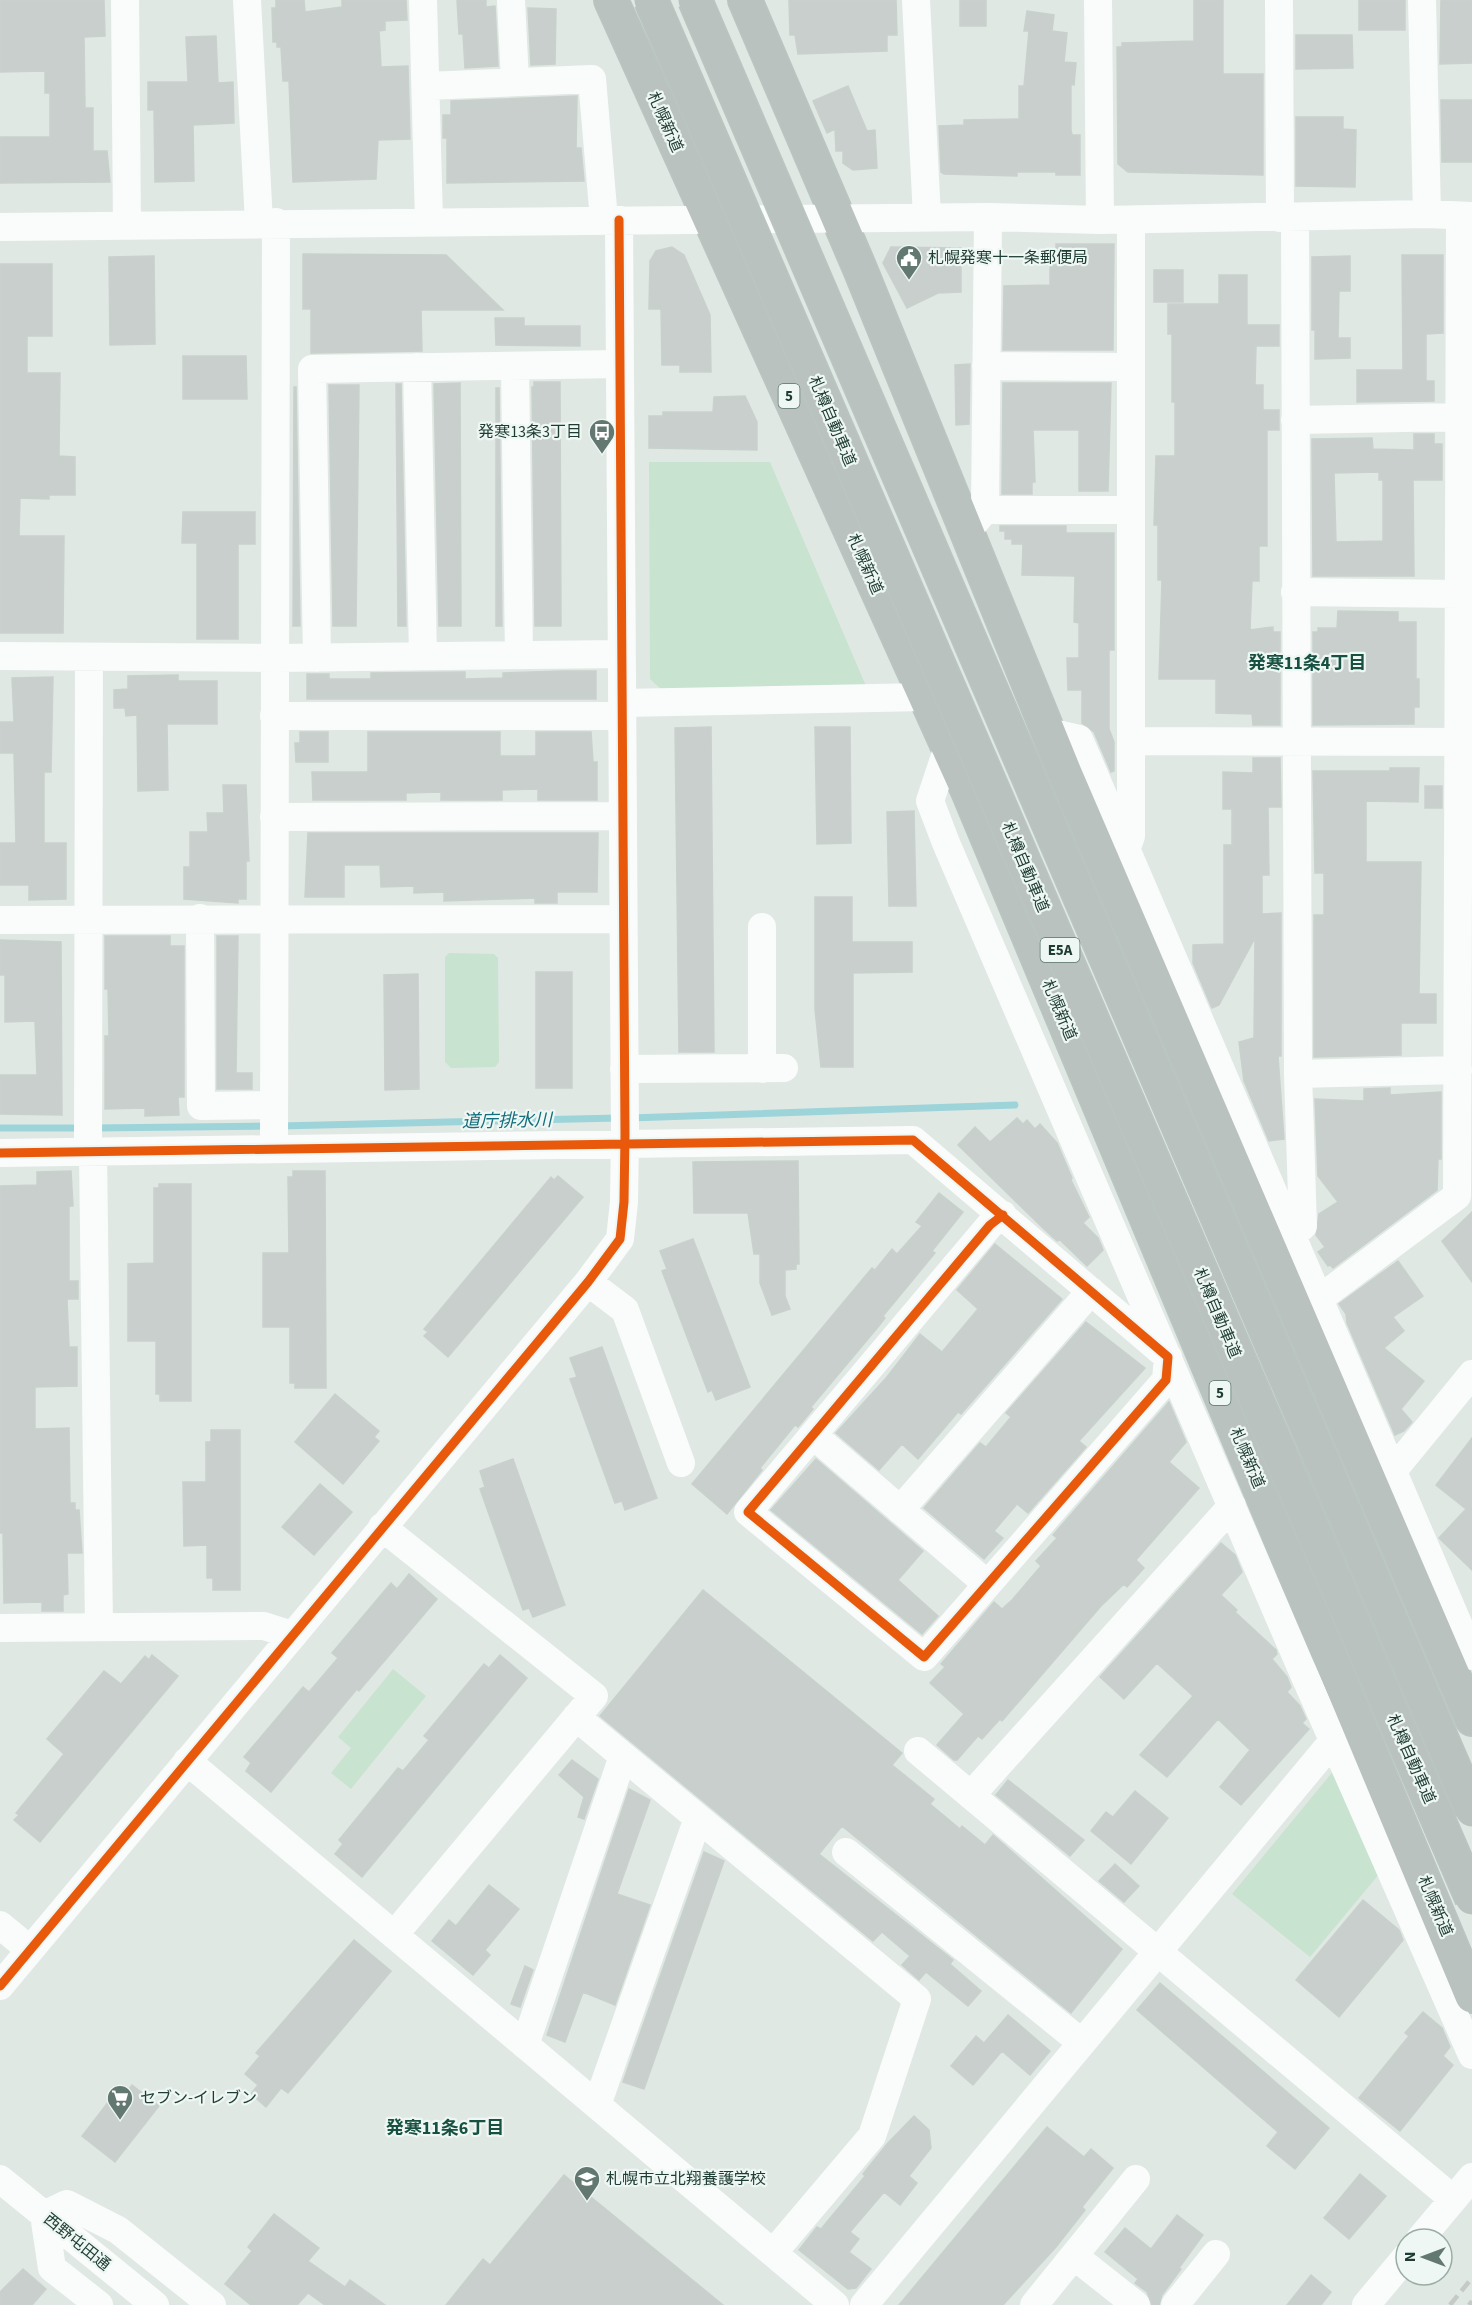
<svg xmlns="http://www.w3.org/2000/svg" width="1472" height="2305" font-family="'Source Sans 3','Noto Sans JP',sans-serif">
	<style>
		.green { fill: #c8e3cf }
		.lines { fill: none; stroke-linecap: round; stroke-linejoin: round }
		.stream { stroke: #9cd4da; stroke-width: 7 }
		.building { fill: #c8cfcc; stroke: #c9d1cd; stroke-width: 1.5; fill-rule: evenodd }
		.highway-casing { stroke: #bac5c1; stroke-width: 36 }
		.minor { stroke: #fafcfb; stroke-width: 28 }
		.highway { stroke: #b9c2bf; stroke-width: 33 }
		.rail { stroke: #c5cac8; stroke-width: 4.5; stroke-dasharray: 12 6; stroke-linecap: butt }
		.highway-bridge-casing { stroke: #bac5c1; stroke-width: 36; stroke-linecap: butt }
		.highway-bridge { stroke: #b9c2bf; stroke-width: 33 }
		.cycleway-casing { stroke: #eef7f3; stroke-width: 13 }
		.cycleway { stroke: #e8590c; stroke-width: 9 }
		.labels { text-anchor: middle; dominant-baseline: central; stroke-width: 4.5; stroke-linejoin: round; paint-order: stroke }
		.shield { fill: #eef7f3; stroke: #5c746d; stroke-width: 1.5 }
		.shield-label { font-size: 15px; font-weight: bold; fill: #1e3c33 }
		.street-label { font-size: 16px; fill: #1e3c33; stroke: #eef7f3 }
		.poi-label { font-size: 16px; fill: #1e3c33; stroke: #eef7f3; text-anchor: start }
		.neighbourhood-label { font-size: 18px; font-weight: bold; fill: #185041; stroke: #eef7f3 }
		.water-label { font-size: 18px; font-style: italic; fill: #136d7d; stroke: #eef7f3 }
	</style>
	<rect width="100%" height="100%" fill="#e0e8e4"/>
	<path class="green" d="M649,462H770L866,686L661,689L650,679Z
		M449,953L494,954L498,958L499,1062L495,1067L451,1068L445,1062V957Z
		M393,1669L426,1696L351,1789L331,1773L351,1748L338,1737Z
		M1335,1769L1380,1873L1310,1957L1232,1894Z"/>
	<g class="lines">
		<path class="stream" d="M630,1118L1015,1105
			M280,1126L619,1118
			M0,1128H82
			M94,1128L268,1126"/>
	</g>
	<path class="building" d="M0,0H104L105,36L84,37L85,108H93V151H107L110,182L0,183V137H50V93H45V71L0,72Z
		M276,0H304L305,12L342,7V0H406L407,20L385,21V30L379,31L381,67L408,66L410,139L378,140L376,179L293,182L289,81H283L281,47H277V42H273L272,8H276Z
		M457,0H486V7L495,6L498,66L465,68L463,34H459Z
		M789,0H896L897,35H887V51L798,54L795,35H790Z
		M960,0H986V26H960Z
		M1194,0H1223V74H1263V175L1128,172L1118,164L1117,47H1122V43L1194,41Z
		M1359,0H1405V30H1359Z
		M1441,0H1472V63L1440,64Z
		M528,8L556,9L555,64L531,65Z
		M1027,11L1054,15L1052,31L1067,33L1064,62L1076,63L1074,85L1071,84V130L1072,135H1080V175H1056V172H1017V176L944,174L941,172L939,126L964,125V120L1019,119V86H1024L1029,31H1024Z
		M1296,35H1352L1353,68L1296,69Z
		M216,36L218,83L233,82L234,123L193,125L194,181L155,182L154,110H148V82H188L186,37Z
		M848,86L867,131L875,130L877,168L853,170L843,163V151H836L835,129L827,133L813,101Z
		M577,96L576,148H581L584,181L447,183V138H443V115H451V101Z
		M1441,100H1472V162H1442Z
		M1296,117H1343V129L1356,130L1355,187L1296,186Z
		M1056,244H1114L1113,350H1003L1004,286L1050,285V249H1056Z
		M672,247L684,255L710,315L711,372H680V365H662L661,309H649L650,261L656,251Z
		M891,247L961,248V292L938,293L907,308L883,263Z
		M303,254L446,255L503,310H421L422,351L311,353V309H303Z
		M1402,255H1443V333L1426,334V381H1434V401L1357,402V370H1403Z
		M154,256L155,344L110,345L109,257Z
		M1350,256V291H1339L1338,338H1350V358L1315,359V330H1312V257Z
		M0,264H52V336H27V373H60L59,456L75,457V495H49V499L20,498L19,536H64L63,633H0Z
		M1154,270H1183V302H1154Z
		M1219,275H1247V325H1279V346H1256L1255,385H1263V410H1279V430H1267V546H1259V581H1252L1250,630L1273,627V632H1280V725H1253L1252,714L1216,713V679H1159L1162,580H1158V525H1154L1156,456H1175V402H1172V334H1168V304H1219Z
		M495,318H524V326H580V346L496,345Z
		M183,356H246L247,399H183Z
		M970,364L969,424L956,425L955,365Z
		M534,382H560L561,626H535L532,387H534Z
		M460,383L461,626H439L434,384Z
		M1003,383H1111L1108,491H1079V430H1033L1035,482H1032V494H1002Z
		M396,384H401L406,626H398Z
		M329,385H359L356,626H333Z
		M294,387H296L300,626H293Z
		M496,388H499L502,626H496Z
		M745,396L757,422V450L649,448V416H663V412H713L714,397Z
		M1414,434H1434V444H1442V480H1413L1414,576H1313L1312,439L1372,438L1373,449L1414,450ZM1379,472V480H1383V541L1336,542L1334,473Z
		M183,512H255V544H238V639H197V543H182Z
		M1000,526H1066V533H1114V650H1109V729L1114,742V771L1111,772L1094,732L1082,723V690H1068L1067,658H1079V623L1074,622L1075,576L1022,575L1023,544H1012V539H1005V531H1000Z
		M1338,611L1398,612V622H1416V679H1419V707H1414V724L1313,725V632H1318V628H1337Z
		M564,671H596V699H307V674H329V679H371V673L465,672V679L503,678V673Z
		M178,675V681H217V724H167L168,790L138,791L137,715L126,716L125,708H114V690L128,689V676Z
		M53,677L51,772H44V843H66V899L29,900V885H0V843H16L14,753H0V722H14L12,678Z
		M711,727L714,1052H679L675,728Z
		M815,727H850L851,843L817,844Z
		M300,732H328V762H296L295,743H300Z
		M368,732H500V756H536V732H591L593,762H597V800H538V789L502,790V800H441V792L406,793V800H313L312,772H368Z
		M1253,758H1280L1281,807H1268L1269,875H1262V914L1281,913V1056H1278L1284,1139L1269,1141L1244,1081L1239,1042L1254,1038L1255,938L1219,1005L1212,1008L1193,963V945L1224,944V845H1232V809H1223V772L1253,773Z
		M1390,768H1419L1418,802L1366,801V862H1421L1419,994H1436V1023H1401V1055L1314,1057V915H1324V873H1315L1313,771H1390Z
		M223,785H246L249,861H246V899H238V903L184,899V867H190V832H208L207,813H224Z
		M1425,786H1442V808H1425Z
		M914,811L916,906H889L887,812Z
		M308,833H598L597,892H557V903H535V898L444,901V892L414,893V886L381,887L380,865H344V897H305Z
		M815,897H852V942H912V972L853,973V1067H821L815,1009Z
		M105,936H170V946H184V1097H178L179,1115L145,1116V1108L105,1109V1036H109L108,989H105Z
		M217,936H238L236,1073H252V1089H217Z
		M0,940L61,942L62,1115L0,1114V1075H37L35,1021L5,1022V975H0Z
		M536,972H572V1088H536Z
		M418,974L419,1089L385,1090L384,975Z
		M1390,1088V1095L1441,1092V1159H1438L1437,1190L1333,1268L1330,1265L1328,1266L1318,1252L1325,1247L1316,1235L1319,1214L1338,1202L1318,1176L1315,1099L1364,1101V1089Z
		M1017,1118L1023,1124L1027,1120L1035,1129L1040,1124L1057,1143L1072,1178L1071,1180L1089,1217L1083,1223L1098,1238L1103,1250L1087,1266L1060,1240L1057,1241L1045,1230L958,1145L975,1127L990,1142Z
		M798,1161L799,1264H796V1269L785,1270V1296L790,1309L772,1315L760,1283V1254H754L748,1213H694L693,1162Z
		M71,1171L73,1206H69V1281H78V1299H67L69,1347H77V1386L35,1387V1429L69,1428L70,1503H75V1510H79L82,1553H67L68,1594L63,1595V1611H42V1602L4,1603L3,1533H0V1186L37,1185V1172Z
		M293,1171H325L326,1388H295V1383H290V1327H263V1253H289L288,1177H293Z
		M558,1176L583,1197L448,1357L424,1336L428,1332L424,1329L551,1177L554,1180Z
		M159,1184H191V1401H160V1394H156V1341H128V1264L154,1263V1188H159Z
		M939,1193L963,1212L936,1246L932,1251L935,1253L883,1316L885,1318L878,1327L811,1407L813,1409L798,1427L795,1425L760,1468L762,1470L727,1514L692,1484L872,1268L875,1270L892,1249L897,1254L922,1226L916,1222Z
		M1472,1212V1282L1442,1241Z
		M693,1239L750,1387L716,1400L712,1390L708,1392L662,1271L667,1269L660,1251Z
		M995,1244L1062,1299L961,1414L958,1412L918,1459L902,1444L879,1470L836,1433L887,1377L920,1334L942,1352L978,1309L957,1290Z
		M1398,1261L1423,1296L1393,1317L1404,1331L1384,1348L1424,1381L1401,1409L1412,1422L1404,1431L1395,1435L1347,1323L1346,1314L1339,1304Z
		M1086,1322L1145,1368L1079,1441L1086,1447L1028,1513L1017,1504L994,1531L1003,1538L984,1559L924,1508L980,1443L986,1447L1011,1417L1006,1413Z
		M602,1347L657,1498L625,1510L622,1501L615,1503L570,1379L577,1377L570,1358Z
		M335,1394L379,1431L374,1437L379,1441L343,1484L295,1442Z
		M1169,1402L1186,1442L1169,1462L1199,1488L1136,1560L1144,1568L1127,1587L1124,1584L1101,1606L1002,1721L1000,1719L982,1739L978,1736L957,1760H954L937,1745L964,1714L930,1683L945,1667L941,1664L994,1602L1002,1609L1012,1600L1041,1566L1036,1561L1057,1538L1053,1535Z
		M211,1430H240V1590H213V1578H207V1545L184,1546L183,1482H206V1442H211Z
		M1472,1438V1570L1439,1538L1466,1509L1436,1485Z
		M513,1459L565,1605L533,1617L529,1608L523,1610L480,1489L485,1487L480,1471Z
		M816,1459L923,1551L898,1580L938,1616L922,1634L771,1510Z
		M320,1484L352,1512L314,1555L282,1527Z
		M1221,1543L1235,1555L1242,1572L1221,1595L1237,1610L1235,1612L1276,1650L1277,1654L1272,1659L1287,1677L1291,1687L1287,1692L1300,1706L1306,1719L1302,1723L1309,1729L1241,1805L1220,1787L1250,1750L1218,1719L1167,1777L1140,1755L1193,1696L1160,1666L1157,1663L1124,1699L1100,1677Z
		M409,1574L437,1599L359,1691L357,1689L271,1792L246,1771L251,1763L244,1757L303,1687L309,1692L338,1658L332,1653L391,1583L397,1589Z
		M703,1590L902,1753L892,1765L934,1799L930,1804L960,1829L962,1826L985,1845L993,1835L1122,1949L1071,2013L842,1826L819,1854L953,1960L950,1964L981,1991L968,2006L926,1972L919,1980L902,1965L910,1956L882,1932L873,1941L600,1716Z
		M152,1655L178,1676L40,1842L14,1820L19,1815L16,1813L64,1754L47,1739L104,1671L121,1684L145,1656L149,1660Z
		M500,1655L527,1678L362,1877L335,1854L343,1844L339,1840L398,1768L403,1771L429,1740L424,1736L484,1664L489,1668Z
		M572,1760L598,1779L584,1819L578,1817L584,1797L559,1775Z
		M1008,1780L1084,1840L1070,1856L996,1795Z
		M629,1789L650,1800L617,1894L650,1905L615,2005L583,1992L565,2042L547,2035Z
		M1135,1791L1168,1818L1131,1864L1091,1831L1106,1812L1113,1817Z
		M704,1852L724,1861L644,2089L623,2082Z
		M1115,1864L1139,1886L1124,1902L1099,1881Z
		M489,1885L519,1909L485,1950L490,1955L473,1975L432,1941L449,1920L456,1926Z
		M1363,1900L1399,1930L1403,1940L1339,2017L1296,1980Z
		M354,1940L391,1971L288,2093L281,2088L266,2107L251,2094L258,2085L245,2074L260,2056L256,2053Z
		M525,1966L533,1970L520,2007L511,2004Z
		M1160,1983L1329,2128L1295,2169L1267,2146L1278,2132L1137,2010Z
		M1423,2012L1442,2028L1450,2047L1443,2056L1453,2065L1400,2131L1359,2098L1409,2036L1405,2033Z
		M1008,2015L1050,2051L1030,2075L1002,2051L973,2085L951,2066L976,2036L984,2043Z
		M132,2085L159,2106L115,2162L82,2136L119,2088L126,2093Z
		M914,2116L929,2130L931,2148L909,2176L917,2183L900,2205L884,2192L850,2232L859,2239L849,2252L871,2269L856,2288L848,2289L799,2250L817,2227L821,2229L865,2176L863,2174L887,2144Z
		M1047,2127L1084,2157L1091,2149L1113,2168L1082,2207L1085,2210L1056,2247L1003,2305H899Z
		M1360,2174L1386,2196L1349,2239L1324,2218Z
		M564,2175L723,2305H446L483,2259L490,2265Z
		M274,2214L319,2248L308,2261L345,2287L350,2280L385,2305H325L308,2293L297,2305H251L225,2284L252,2251L248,2247Z
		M1177,2215L1203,2235L1179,2268L1181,2269L1162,2295L1159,2305H1152L1147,2292L1135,2283L1138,2279L1105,2252L1125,2228L1151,2249Z
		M23,2269L46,2289L32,2305H0V2292Z
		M1311,2275L1331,2292L1321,2305H1287Z"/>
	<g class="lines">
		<g class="highway-casing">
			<path id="highway" d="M611,0L968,791L1472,1996
				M745,0L860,269L1065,773L1472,1719"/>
		</g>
		<path class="minor" d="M125,0L127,225
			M247,0L259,222
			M423,0L429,221
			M511,0L515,82
			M916,0L927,217
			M1098,0L1100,220
			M1279,0L1280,218
			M1422,0L1427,214
			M426,86L592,79L604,220
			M0,227L988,217L1100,220L1427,214L1472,216
			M515,366L519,655
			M986,366L1131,367
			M417,367L423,656
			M1295,420L1460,417
			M985,510H1131
			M967,532L985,510L988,217
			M1295,592L1460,594
			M0,656L275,658L621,654
			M317,658L312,369L619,364
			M622,703L925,697
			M274,716H622
			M1048,732L1079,739L1472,1656
			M1131,741L1472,742
			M948,747L930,801L946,843L1299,1663L1472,2055
			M274,817L622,816
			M1126,850L1131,836V220
			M200,918L201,1106L273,1105
			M0,920L623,919
			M624,1069L784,1068
			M762,1069V927
			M1298,1074L1458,1070
			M274,1148L276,222
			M88,1151L89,657
			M93,1151L99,1627
			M0,1153L913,1140L1168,1357L1166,1380L924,1657L748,1512L990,1225L1003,1215
			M1292,1235L1303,1226L1298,1074L1295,218
			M588,1282L625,1310L681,1463
			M1319,1299L1457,1196L1460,216
			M813,1435L987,1584
			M1392,1472L1472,1374
			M900,1510L1091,1291
			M382,1527L594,1696L394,1935
			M0,1628L264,1626L292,1635
			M576,1717L917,1999L872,2136L773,2253
			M918,1751L1453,2199
			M187,1761L835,2305
			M971,1795L1232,1506
			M846,1852L1082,2043
			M0,1925L29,1949
			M0,1986L588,1282L620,1239L624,1202L625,1134L619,220
			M525,2045L623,1756
			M597,2105L698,1818
			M0,2179L155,2305
			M1420,2239L1472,2177
			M1074,2256L1136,2305
			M99,2305L52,2268L44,2215L67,2204L118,2230L212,2305
			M864,2305L1333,1741
			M1034,2305L1136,2179
			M1175,2305L1216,2254
			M1366,2305L1406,2257"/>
		<use href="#highway" class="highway"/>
		<path class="rail" d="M1450,2305L1472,2278
			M1469,2305L1472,2301"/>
		<g class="highway-bridge-casing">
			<path id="highway-bridge" d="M651,0L1472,1898
				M695,0L1472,1810"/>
		</g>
		<use href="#highway-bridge" class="highway-bridge"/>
		<g class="cycleway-casing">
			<path id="cycleway" d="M0,1153L913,1140L1168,1357L1166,1380L924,1657L748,1512L990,1225L1003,1215
				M0,1986L588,1282L620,1239L624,1202L625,1134L619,220"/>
		</g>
		<use href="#cycleway" class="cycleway"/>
	</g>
	<defs>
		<g id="civic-pin" transform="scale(1.35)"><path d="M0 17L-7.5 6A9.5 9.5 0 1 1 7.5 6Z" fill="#627871" stroke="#eef7f3"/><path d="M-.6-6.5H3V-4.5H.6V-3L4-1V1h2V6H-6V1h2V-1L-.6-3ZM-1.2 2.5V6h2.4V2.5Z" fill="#fff"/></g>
		<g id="bus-pin" transform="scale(1.35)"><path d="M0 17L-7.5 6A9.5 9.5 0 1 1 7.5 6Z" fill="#627871" stroke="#eef7f3"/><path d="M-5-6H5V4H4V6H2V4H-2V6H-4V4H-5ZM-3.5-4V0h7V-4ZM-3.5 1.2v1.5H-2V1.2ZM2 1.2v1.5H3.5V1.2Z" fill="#fff"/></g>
		<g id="supermarket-pin" transform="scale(1.35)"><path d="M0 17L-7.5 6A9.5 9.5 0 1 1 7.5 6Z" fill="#627871" stroke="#eef7f3"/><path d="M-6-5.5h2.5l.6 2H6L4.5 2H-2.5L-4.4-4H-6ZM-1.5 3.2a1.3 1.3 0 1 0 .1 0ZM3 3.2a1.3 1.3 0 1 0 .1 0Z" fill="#fff"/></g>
		<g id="school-pin" transform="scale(1.35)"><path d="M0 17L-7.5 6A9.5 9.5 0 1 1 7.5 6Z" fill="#627871" stroke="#eef7f3"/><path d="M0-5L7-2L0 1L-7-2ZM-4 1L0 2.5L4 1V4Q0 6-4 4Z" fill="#fff"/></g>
	</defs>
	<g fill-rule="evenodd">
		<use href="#civic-pin" x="909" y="258"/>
		<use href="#bus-pin" x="602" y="432"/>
		<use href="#supermarket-pin" x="120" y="2098"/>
		<use href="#school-pin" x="587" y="2179"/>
	</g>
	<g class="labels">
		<g class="shield">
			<rect x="778.5" y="384" width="21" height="24" rx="4.5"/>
			<rect x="1040.5" y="938" width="39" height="24" rx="4.5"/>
			<rect x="1209.5" y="1381" width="21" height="24" rx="4.5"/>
		</g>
		<g class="shield-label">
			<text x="789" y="396">5</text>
			<text x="1060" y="950">E5A</text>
			<text x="1220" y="1393">5</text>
		</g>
		<g class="street-label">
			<text transform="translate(665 122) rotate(66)">札幌新道</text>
			<text transform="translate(832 421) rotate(67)">札樽自動車道</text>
			<text transform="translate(865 564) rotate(66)">札幌新道</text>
			<text transform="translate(1025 867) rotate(67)">札樽自動車道</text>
			<text transform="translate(1059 1010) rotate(67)">札幌新道</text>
			<text transform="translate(1217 1313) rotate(67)">札樽自動車道</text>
			<text transform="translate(1247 1458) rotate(67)">札幌新道</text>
			<text transform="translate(1411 1759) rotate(66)">札樽自動車道</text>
			<text transform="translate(1435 1906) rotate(67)">札幌新道</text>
			<text transform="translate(77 2242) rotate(39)">西野屯田通</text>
		</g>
		<g class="poi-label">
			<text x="928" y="258">札幌発寒十一条郵便局</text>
			<text x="582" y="432" text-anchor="end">発寒13条3丁目</text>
			<text x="140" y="2098">セブン-イレブン</text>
			<text x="606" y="2179">札幌市立北翔養護学校</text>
		</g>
		<g class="neighbourhood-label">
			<text x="1307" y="663">発寒11条4丁目</text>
			<text x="445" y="2128">発寒11条6丁目</text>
		</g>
		<g class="water-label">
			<text transform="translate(507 1121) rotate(-1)">道庁排水川</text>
		</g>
	</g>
	<g transform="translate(1424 2257) rotate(270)"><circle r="28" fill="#eef7f3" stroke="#9baca6" stroke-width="1.5"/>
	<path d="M0-4.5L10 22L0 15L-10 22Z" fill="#627871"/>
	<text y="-9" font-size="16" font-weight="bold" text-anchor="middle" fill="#1e3c33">N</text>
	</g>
</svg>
